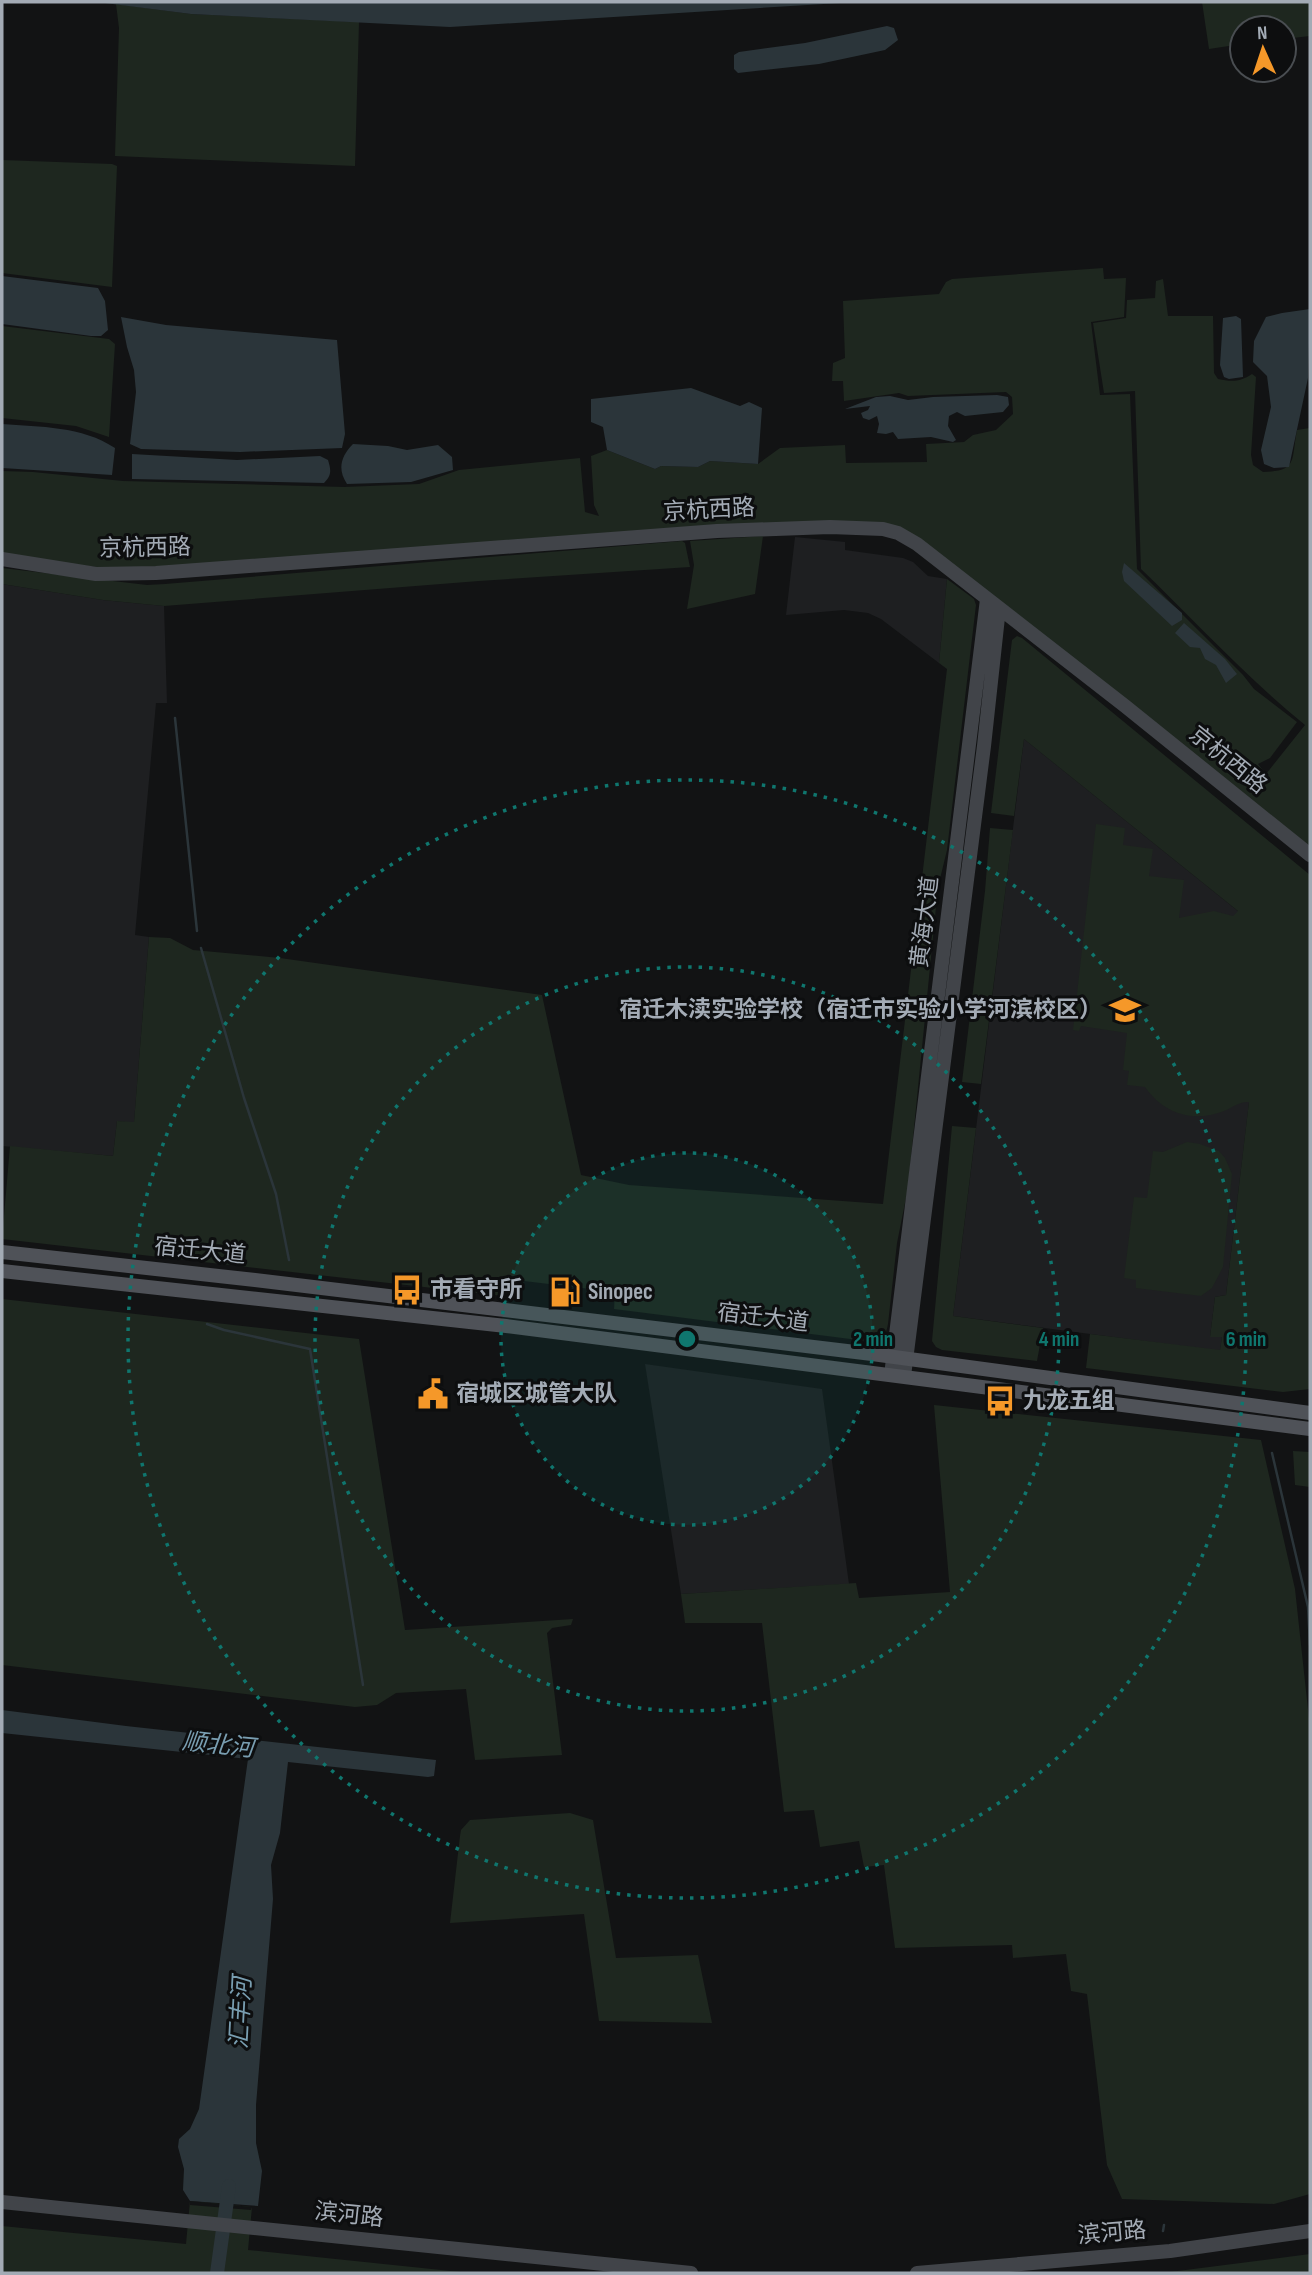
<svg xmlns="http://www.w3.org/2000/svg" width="1312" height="2275" font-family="'Sofia Sans Condensed','Noto Sans SC',sans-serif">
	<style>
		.built { fill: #1e1f21 }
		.green { fill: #1e271f }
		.water { fill: #2b353a }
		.pier { fill: #121314 }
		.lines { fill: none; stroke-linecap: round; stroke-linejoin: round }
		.stream { stroke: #2b353a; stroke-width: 2.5 }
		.river { stroke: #2b353a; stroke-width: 14 }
		.secondary { stroke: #414449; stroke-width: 14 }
		.primary { stroke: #4f5258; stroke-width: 14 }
		.ring { fill: none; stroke: #0f766e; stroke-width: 3.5; stroke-dasharray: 3.5 7 }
		.labels { text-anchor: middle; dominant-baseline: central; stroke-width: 6; stroke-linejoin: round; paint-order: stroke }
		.street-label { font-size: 23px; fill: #a3abb5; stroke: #0d0e0f }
		.poi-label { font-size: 23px; font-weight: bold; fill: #a3abb5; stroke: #0d0e0f; text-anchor: start }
		.water-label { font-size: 24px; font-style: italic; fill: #799eb1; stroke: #0d0e0f }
		.centre { fill: #0f766e; stroke: #0d0e0f; stroke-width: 3.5 }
		.ring-label { font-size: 21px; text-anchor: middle; font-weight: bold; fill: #0f766e; stroke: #0d0e0f; stroke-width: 6; stroke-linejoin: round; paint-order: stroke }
	</style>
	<rect width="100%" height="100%" fill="#121314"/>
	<path class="built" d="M795,537L845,542V550L903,558L913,562L928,576L947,579L939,663L881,619L868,613L844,610L786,615Z
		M2,584L103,600L164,606L167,703H156L135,935L149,937L134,1123L117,1121L113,1156L2,1146Z
		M1024,739L1269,936L1226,1295L1215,1297L1210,1337H1222L1220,1351L953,1316Z
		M645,1364L822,1389L849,1584L681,1594Z"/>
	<path class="green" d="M1202,2H1310V36L1284,39V28H1242V44L1209,49Z
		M116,4L191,14L359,22L355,166L115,156L119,28Z
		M2,160L112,164L117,166L112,287L2,273Z
		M1103,268L1104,279L1126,278L1124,317L1091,322L1100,395L1130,394L1137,569L1243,675L1254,689L1297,722L1270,758L1258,764L1266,774L1305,725C1247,678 1195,621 1141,569L1135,391L1104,393L1093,323L1126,318L1127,300L1155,298L1156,281L1163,279L1168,316H1213L1214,373L1218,379C1232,382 1240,382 1252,374L1256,377L1251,455L1253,465L1263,472C1298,471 1291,461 1297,430L1310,428V850L921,540L873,523L122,570L2,556V471L33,472L123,481L344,487L419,484L459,470L580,458L585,512L599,516L594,505L591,456L607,450L655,469L661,466L698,467L710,461L758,464L780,448L845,445L846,463L927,462L926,444L964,442L973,435L996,430L1013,414L1012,397L1006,392L908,396L899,393L844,401L843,381H832L833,363L845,358L843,301L939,294L946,282L952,279Z
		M2,326L109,339L115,344L109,437L76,426L2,418Z
		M763,536L755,594L687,609L694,565L690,541Z
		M682,541L685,543L690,567L479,581L164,606L103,600L2,584V568L147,585L165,584Z
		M947,579L974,599L976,605L947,850L938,887L908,1188L897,1243L888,1324C886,1338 879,1342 866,1341L614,1309L615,1292L524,1281L520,1298L2,1239L10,1146L113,1156L117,1121L134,1122L149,937L170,938L193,950L280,958L542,995L581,1175L629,1185L883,1204L947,669L939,663Z
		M1017,636L1022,638L1310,875V1389L1283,1392L1086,1368L1090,1334L1220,1350L1222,1337H1210L1215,1297L1226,1295L1249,1102C1240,1101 1233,1107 1224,1111C1193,1123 1164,1114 1145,1087L1127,1085L1129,1071L1123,1070L1127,1033L1081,1026L1079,1031L1073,1030L1096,824L1125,828L1123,845L1153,849L1149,876L1184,880L1179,918L1214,911L1233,916L1238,911L1024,739L1014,816L991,813L1012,640Z
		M990,828L1013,830L981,1084L962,1082L985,891Z
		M952,1126L976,1128L953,1316L1043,1328L1037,1361L942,1350L936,1347L932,1341Z
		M1187,1142L1200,1144L1219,1151L1225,1158L1232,1174L1223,1267L1212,1288L1201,1296L1136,1288V1280L1124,1278L1134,1197L1147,1198L1153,1151L1163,1152Z
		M2,1299L359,1339L405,1630L573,1619L571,1625L552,1628L547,1633L562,1755L475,1760L466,1689L396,1693L377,1705L355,1707L2,1665Z
		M934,1405L1261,1440L1295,1589L1310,1728V2194L1274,2204L1122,2199L1107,2165L1087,1994L1071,1991L1066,1954L1013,1958L1012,1945L895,1948L884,1865L864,1867L859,1841L820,1847L814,1810L784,1812L762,1623H685L681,1594L856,1583L859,1598L950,1592Z
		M1293,1451L1310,1452V1487L1295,1485Z
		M570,1813L593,1820L616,1958L698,1955L712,2023L599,2021L584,1914L450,1923L460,1836L461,1830L470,1820Z
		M190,2201L252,2207L248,2250L470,2273H2V2226L186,2244Z
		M1310,2254V2273H1162Z"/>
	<path class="water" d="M97,2H857L450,27L191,14Z
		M887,26L894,28L898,40L885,50L819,64L738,73L734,69V55L739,52L805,43Z
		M2,276L98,288L105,301L108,330L101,336H91L2,324Z
		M1310,309L1308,378L1289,467L1274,468L1264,464L1261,450L1271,407L1267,376L1253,362L1254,341L1266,317L1282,313Z
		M1236,316L1241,319L1243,377L1229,379L1224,377L1220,365L1223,318Z
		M121,317L166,325L337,340L345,434L342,448L240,452L141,449L130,444L136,392L134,370L127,347Z
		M691,388L740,406L749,402L762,408L758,464L710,461L698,467L661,466L655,469L607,450L603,427L591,422V399Z
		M997,395L1008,397L1009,405L1003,412L965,416L957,412L949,416L948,426L956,440L953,442L931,437L898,439L893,432L886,434L877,433L879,424L877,416L869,420L863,418L861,413L868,410L870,406L845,409L876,397L890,396L908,400L933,397Z
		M2,424C40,427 82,426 115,448L112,475L2,468Z
		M353,444L388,446L407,450L438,445L452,457L453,470L411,482L347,484C337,469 341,456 353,444Z
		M132,454L237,460L320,456L328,460C331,470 332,475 324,483L132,479Z
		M1124,563L1182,613V620L1172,626L1124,581L1122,572Z
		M1184,623L1225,659L1237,674L1226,683L1216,665L1205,659L1200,648L1190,647L1175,633Z
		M2,1710L126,1726L436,1760L434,1776L428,1777L288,1762L280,1833L271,1865L273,1899L256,2105V2143L262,2171L258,2206L190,2201L183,2190L184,2169L178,2147L179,2139L190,2129L199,2109L248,1759L2,1733Z"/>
	<path class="pier" d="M190,2201L252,2207L251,2210L190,2205Z"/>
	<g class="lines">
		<path class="stream" d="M175,718L197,931
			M201,948L244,1098L276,1194L289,1260
			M207,1324L224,1330L310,1349L363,1685
			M1272,1453L1308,1607L1310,1645
			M1163,2231L1164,2225"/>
		<path class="river" d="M217,2273L229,2186"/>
		<path class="secondary" d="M2,559L96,574L156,573L717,531L830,527L883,529L898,533L917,544L1125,706L1310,855
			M891,1375L987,599
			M904,1376L984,746L999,608
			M2,2202L691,2273
			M917,2273L1170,2251L1310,2231"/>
		<path class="primary" d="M2,1252L255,1280L872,1354L1310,1413
			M2,1271L506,1326L1310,1429"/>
	</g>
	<circle cx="687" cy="1339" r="186" fill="#0f766e" fill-opacity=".12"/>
	<g class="ring">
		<circle cx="687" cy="1339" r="186"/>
		<circle cx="687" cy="1339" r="372"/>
		<circle cx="687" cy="1339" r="559"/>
	</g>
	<defs>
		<g id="school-bare" transform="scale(2.415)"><path d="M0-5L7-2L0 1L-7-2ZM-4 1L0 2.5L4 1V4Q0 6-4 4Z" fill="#f59829" stroke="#0d0e0f" stroke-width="2.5" paint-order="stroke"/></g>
		<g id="bus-bare" transform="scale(2.415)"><path d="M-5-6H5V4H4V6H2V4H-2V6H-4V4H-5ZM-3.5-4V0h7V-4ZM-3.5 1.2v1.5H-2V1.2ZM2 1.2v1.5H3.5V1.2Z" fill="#f59829" stroke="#0d0e0f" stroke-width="2.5" paint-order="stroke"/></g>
		<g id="fuel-bare" transform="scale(2.415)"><path d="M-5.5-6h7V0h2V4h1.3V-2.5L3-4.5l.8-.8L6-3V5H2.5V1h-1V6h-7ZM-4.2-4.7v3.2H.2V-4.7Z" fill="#f59829" stroke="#0d0e0f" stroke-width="2.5" paint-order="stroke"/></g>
		<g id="civic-bare" transform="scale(2.415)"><path d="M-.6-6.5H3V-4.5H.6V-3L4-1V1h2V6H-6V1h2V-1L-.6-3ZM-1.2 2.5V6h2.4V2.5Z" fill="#f59829" stroke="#0d0e0f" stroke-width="2.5" paint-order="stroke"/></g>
	</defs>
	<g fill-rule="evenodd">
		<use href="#school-bare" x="1125" y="1010"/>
		<use href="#bus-bare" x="407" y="1290"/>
		<use href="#fuel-bare" x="565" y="1292"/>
		<use href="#civic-bare" x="433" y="1394"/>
		<use href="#bus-bare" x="1000" y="1401"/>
	</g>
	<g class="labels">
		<g class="street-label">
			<text transform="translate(709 510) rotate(-3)">京杭西路</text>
			<text transform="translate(145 548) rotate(-1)">京杭西路</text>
			<text transform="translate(1228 760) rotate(39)">京杭西路</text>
			<text transform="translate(925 922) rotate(-83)">黄海大道</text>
			<text transform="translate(200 1251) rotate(6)">宿迁大道</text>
			<text transform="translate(763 1318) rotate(7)">宿迁大道</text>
			<text transform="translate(349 2215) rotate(6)">滨河路</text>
			<text transform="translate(1112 2233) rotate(-5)">滨河路</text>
		</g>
		<g class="poi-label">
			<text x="1102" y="1010" text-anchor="end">宿迁木渎实验学校（宿迁市实验小学河滨校区）</text>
			<text x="430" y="1290">市看守所</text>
			<text x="588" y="1292">Sinopec</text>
			<text x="456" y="1394">宿城区城管大队</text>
			<text x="1023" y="1401">九龙五组</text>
		</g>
		<g class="water-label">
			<text transform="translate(218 1745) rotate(6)">顺北河</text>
			<text transform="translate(241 2013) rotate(-87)">汇丰河</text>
		</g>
	</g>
	<circle cx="687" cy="1339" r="10" class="centre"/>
	<g class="ring-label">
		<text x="873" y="1346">2 min</text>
		<text x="1059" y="1346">4 min</text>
		<text x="1246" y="1346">6 min</text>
	</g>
	<rect width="1312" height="2275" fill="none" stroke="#a3abb5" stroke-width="7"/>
	<g transform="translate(1263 49) rotate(357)"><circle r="33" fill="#0d0e0f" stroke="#494d51" stroke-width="2"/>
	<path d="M0-5L12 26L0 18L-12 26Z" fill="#f59829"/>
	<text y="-10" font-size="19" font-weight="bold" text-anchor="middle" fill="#a3abb5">N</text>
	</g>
</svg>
